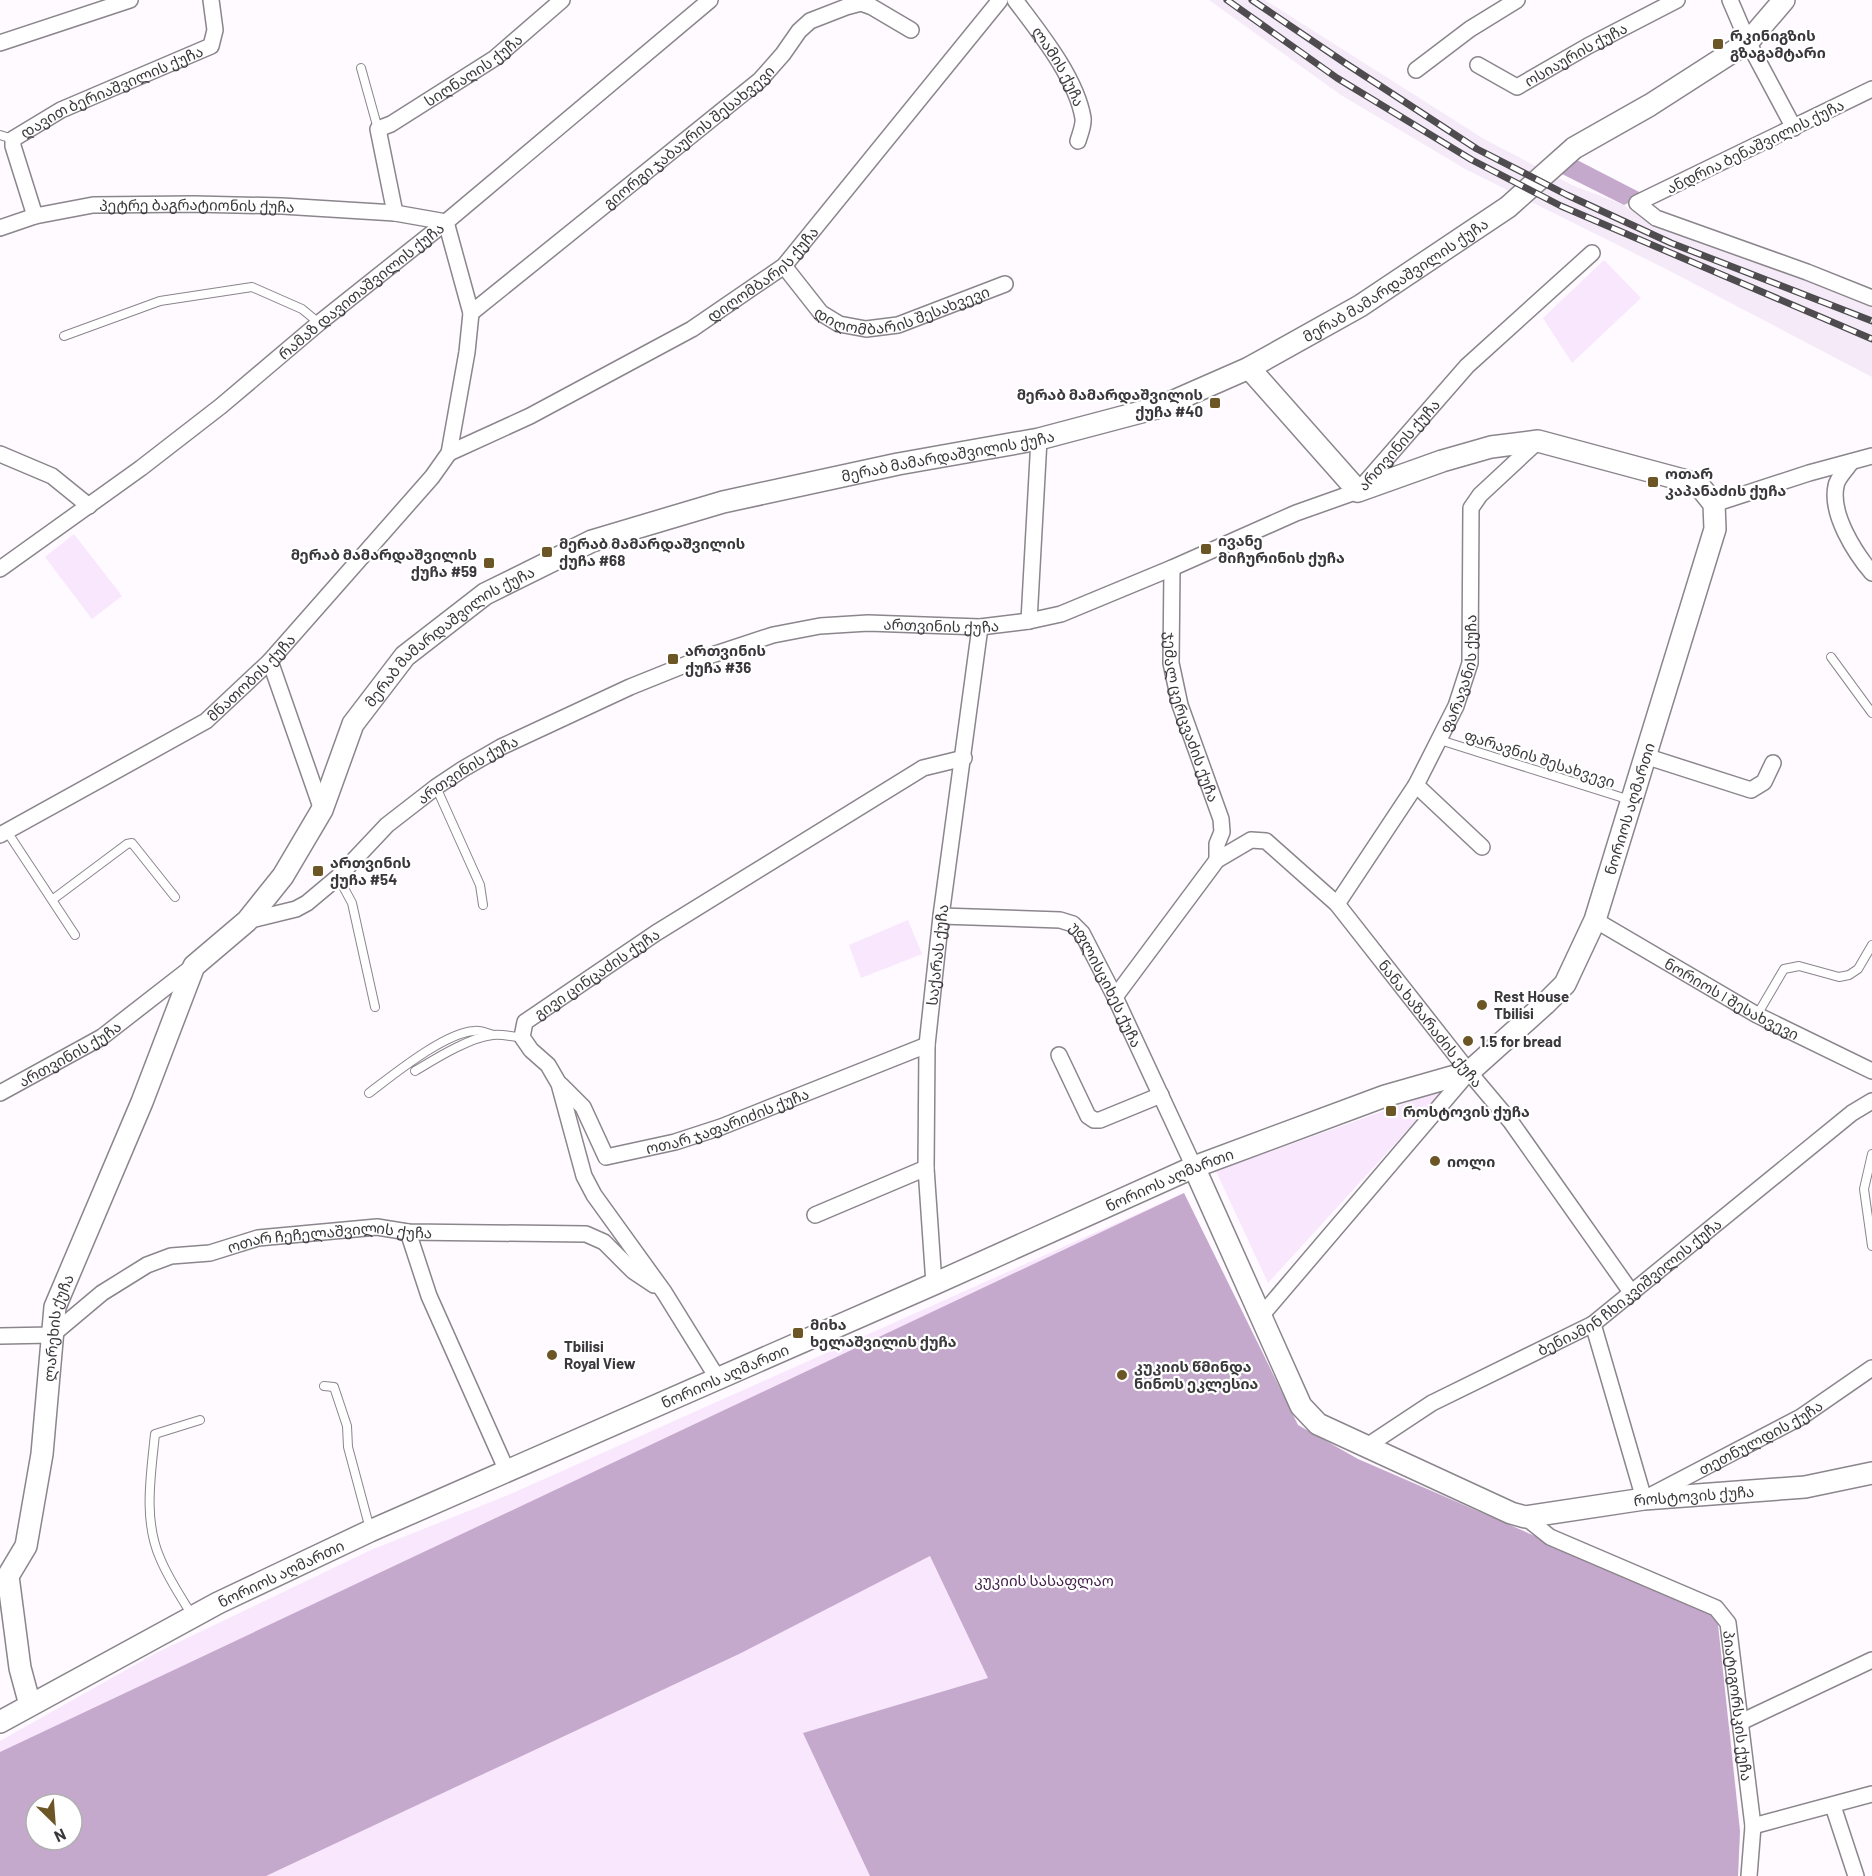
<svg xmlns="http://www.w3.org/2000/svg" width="1872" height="1876" font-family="Barlow,'Noto Sans Georgian',sans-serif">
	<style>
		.built { fill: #f5eaf8 }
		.green { fill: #f8e7fd; fill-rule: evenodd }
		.forest { fill: #c5a9cc; fill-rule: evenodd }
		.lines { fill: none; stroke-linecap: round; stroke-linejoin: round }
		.lane-casing { stroke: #8b858c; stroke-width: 10 }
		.street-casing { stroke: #8b858c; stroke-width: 18 }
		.secondary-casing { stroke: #8b858c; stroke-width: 24 }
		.lane { stroke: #fff; stroke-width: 8 }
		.street { stroke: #fff; stroke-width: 15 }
		.secondary { stroke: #fff; stroke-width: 21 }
		.rail-casing { stroke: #4e4c4f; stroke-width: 7 }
		.rail { stroke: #fff; stroke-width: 4.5; stroke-dasharray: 14; stroke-linecap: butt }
		.poi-dot { fill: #6c5626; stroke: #fff; stroke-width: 2 }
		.labels { text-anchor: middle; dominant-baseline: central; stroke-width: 4.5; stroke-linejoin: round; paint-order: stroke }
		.poi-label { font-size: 15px; font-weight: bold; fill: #3a383b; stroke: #fff; text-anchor: start }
		.street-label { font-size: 15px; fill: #3a383b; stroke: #fff }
		.park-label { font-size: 15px; fill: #44204d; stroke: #fff }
	</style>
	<rect width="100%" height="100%" fill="#fefaff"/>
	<path class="built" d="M1209,0H1265L1484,139L1572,185L1624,205L1652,226L1872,301V377L1668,270L1467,170L1341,95Z"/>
	<path class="green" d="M1604,260L1641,298L1572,363L1543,318Z
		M74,534L122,596L92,619L45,557Z
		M908,920L922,954L861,978L849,945Z
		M1445,1089L1268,1283L1216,1171Z
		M1184,1193L1298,1425L1358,1459L1461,1503L1730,1727L1740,1831L1738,1876H0V1741L156,1653L371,1550L513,1493ZM36,1804H72V1840H36Z"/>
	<path class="forest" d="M1577,160L1645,195L1624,205L1558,172Z
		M1184,1193L1298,1425L1358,1459L1717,1615L1740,1831L1738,1876H870L803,1733L988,1678L930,1556L739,1654L266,1876H0V1752ZM36,1804H72V1840H36Z"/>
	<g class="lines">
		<g class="lane-casing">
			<path id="lane" d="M361,68L378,129
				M0,135L13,139
				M64,336L160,301L252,287L302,309L319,323
				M1831,657L1872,713
				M1440,740L1630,800
				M436,787L480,885L483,905
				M6,830L75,935
				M338,877L352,903L375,1007
				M52,900L127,844L132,843L175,897
				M1757,1015L1784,969L1799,966L1839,977L1849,975L1858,969L1872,945
				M415,1071C435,1059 470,1037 493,1035C503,1034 513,1037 522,1037
				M369,1093C393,1075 444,1033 474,1031C480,1030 487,1033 493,1035
				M1872,1154L1864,1189L1872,1246
				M324,1386L334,1387L347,1426L348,1447L370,1529
				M192,1615C181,1597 168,1578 160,1558C143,1520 151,1474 155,1434L200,1420"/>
		</g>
		<g class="street-casing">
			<g id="street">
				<path id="s1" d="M1015,0C1039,32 1076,77 1083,118C1084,125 1080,134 1078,141"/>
				<path d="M1730,0L1748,42L1794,128"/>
				<path d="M0,43L130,0"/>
				<path id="s2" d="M1478,65L1517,87L1588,46L1677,0"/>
				<path d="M1416,70L1470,29L1517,0"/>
				<path d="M1872,89L1637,203L1656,218L1807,272L1872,298"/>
				<path id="s3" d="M395,213L378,129L391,124L495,58L562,0"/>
				<path id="s4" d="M35,216L13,146V139L61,110L211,46L215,30L211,0"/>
				<path id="s5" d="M0,228L35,216L93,205L194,204L282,206L395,213L446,222"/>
				<path id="s6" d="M784,266L821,313L839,324L866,329L898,325L1005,284"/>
				<path id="s7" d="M471,313L760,80L783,54L799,31L810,21L846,7L861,3L872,7L911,30"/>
				<path id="s8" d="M449,453L530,416L692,329L784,266L1000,0"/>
				<path d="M0,454L52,476L89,506"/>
				<path d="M1851,462C1847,469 1837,478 1836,486C1830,514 1855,553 1872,573"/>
				<path d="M1714,504L1809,473L1872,456"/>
				<path id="s9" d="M1172,568L1171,663L1180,705L1221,819L1222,832L1217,844V860"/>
				<path id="s10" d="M0,569L141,468L221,406L319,323L446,222L710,0"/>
				<path d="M1029,621L1039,439"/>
				<path d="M270,661L322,810"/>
				<path d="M1645,756L1751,790L1764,782L1773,763"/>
				<path d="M1416,785L1482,847"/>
				<path id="s11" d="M0,835L206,721L270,661L432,477L449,453L467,352L471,313L446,222"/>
				<path id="s12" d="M1337,904L1416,785L1456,706L1470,663L1471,508L1480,495L1538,441"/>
				<path id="s13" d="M941,916L1060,920L1073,924L1082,933L1115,997L1194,1167"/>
				<path id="s14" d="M1595,920L1757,1015L1872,1071"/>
				<path id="s15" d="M247,921L296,909L307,903L338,877L387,825L436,787L463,769L501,747L630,687L697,660L773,635L820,626L868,623L980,627L1029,621L1061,614L1172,568L1296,513L1358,491L1467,366L1592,253"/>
				<path id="s16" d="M1115,997L1217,860L1251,840L1266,841L1337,904L1469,1072L1511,1122L1631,1292"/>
				<path d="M1059,1055L1088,1116L1094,1120H1100L1161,1095"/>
				<path id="s17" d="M561,1085L583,1107L606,1157L675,1142L721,1127L927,1045"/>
				<path id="s18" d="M0,1093L102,1037L192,967"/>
				<path d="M815,1215L926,1168"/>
				<path d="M408,1232L429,1296L507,1471"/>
				<path id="s19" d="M934,1284L926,1168L927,1045L941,916L980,627"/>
				<path d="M1261,1316L1469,1072"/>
				<path id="s20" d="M1593,1324L1644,1499L1801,1417L1872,1368"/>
				<path id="s21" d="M0,1336L52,1335L102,1293L147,1265L171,1256L210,1253L258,1238L377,1227L408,1232L586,1234L604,1242L633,1271L654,1285"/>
				<path id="s22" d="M718,1379L664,1292L594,1195L584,1176L559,1084L548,1065L531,1050L522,1037L525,1022L656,933L923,768L964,758"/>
				<path id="s23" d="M1367,1446L1432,1403L1593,1324L1852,1113L1872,1101"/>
				<path id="s24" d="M1525,1517L1550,1537L1716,1608L1728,1623L1753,1826L1749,1876"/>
				<path d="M1741,1722L1872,1660"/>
				<path d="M1833,1806L1856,1876"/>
				<path d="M1753,1826L1872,1794"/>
			</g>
		</g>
		<g class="secondary-casing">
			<g id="secondary">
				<path id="s25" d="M1194,1167L1301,1406L1318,1424L1511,1513L1525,1517L1644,1499L1805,1487L1872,1473"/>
				<path id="s26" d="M30,1705L20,1668L8,1576L26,1546L42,1454L55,1307L142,1102L194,966L247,921L283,876L322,810L353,724L405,656L485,594L592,541L723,502L898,464L1039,439L1160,407L1249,368L1360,306L1508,207L1574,148L1650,105L1748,42L1784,0"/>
				<path id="s27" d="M0,1722L218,1603L370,1531L934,1284L1194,1167L1385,1096L1469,1072L1545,1004L1565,984L1595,920L1715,529L1714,504L1698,484L1538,441L1491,447L1442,461L1358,491L1249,368"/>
			</g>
		</g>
		<use href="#lane" class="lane"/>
		<use href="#street" class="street"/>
		<use href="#secondary" class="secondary"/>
		<g class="rail-casing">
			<path id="rail" d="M1227,0L1337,78L1472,160L1561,206L1872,339
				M1252,0L1345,63L1477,149L1567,195L1671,243L1872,321"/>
		</g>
		<use href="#rail" class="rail"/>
	</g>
	<g class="poi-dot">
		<rect x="1712" y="38" width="12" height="12" rx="3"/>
		<rect x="1209" y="397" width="12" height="12" rx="3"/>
		<rect x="1647" y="476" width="12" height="12" rx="3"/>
		<rect x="1200" y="543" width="12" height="12" rx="3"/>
		<rect x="541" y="546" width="12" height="12" rx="3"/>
		<rect x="483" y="557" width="12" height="12" rx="3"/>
		<rect x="667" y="653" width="12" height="12" rx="3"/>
		<rect x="312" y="865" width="12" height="12" rx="3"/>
		<circle cx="1482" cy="1005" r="6"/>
		<circle cx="1468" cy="1041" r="6"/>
		<rect x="1385" y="1105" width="12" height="12" rx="3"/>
		<circle cx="1435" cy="1161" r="6"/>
		<rect x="792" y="1327" width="12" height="12" rx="3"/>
		<circle cx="552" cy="1355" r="6"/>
		<circle cx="1122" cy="1375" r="6"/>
	</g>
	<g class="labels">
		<g class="poi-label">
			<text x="1730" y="35">რკინიგზის<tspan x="1730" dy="17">გზაგამტარი</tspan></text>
			<text x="1203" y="394" text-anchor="end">მერაბ მამარდაშვილის<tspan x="1203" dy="17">ქუჩა #40</tspan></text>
			<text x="1665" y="473">ოთარ<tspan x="1665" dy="17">კაპანაძის ქუჩა</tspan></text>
			<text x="1218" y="540">ივანე<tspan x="1218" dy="17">მიჩურინის ქუჩა</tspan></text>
			<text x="559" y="543">მერაბ მამარდაშვილის<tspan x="559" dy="17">ქუჩა #68</tspan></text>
			<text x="477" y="554" text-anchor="end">მერაბ მამარდაშვილის<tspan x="477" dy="17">ქუჩა #59</tspan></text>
			<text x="685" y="650">ართვინის<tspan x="685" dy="17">ქუჩა #36</tspan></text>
			<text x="330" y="862">ართვინის<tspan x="330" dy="17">ქუჩა #54</tspan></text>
			<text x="1494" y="996">Rest House<tspan x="1494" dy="17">Tbilisi</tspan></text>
			<text x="1480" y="1041">1.5 for bread</text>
			<text x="1403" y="1111">როსტოვის ქუჩა</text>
			<text x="1447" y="1161">იოლი</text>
			<text x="810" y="1324">მიხა<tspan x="810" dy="17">ხელაშვილის ქუჩა</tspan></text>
			<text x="564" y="1346">Tbilisi<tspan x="564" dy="17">Royal View</tspan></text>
			<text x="1134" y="1366">კუკიის წმინდა<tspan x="1134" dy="17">ნინოს ეკლესია</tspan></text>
		</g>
		<g class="street-label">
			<text stroke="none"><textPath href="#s2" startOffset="112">ოსიაურის ქუჩა</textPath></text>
			<text stroke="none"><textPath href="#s1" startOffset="80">ლამის ქუჩა</textPath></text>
			<text stroke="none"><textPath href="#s3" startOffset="198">სიღნაღის ქუჩა</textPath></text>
			<text stroke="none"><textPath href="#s4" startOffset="190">დავით ბერიაშვილის ქუჩა</textPath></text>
			<text stroke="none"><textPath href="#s7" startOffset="280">გიორგი ჯაბაურის შესახვევი</textPath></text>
			<text transform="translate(1755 146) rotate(-26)">ანდრია ბენაშვილის ქუჩა</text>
			<text stroke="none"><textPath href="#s5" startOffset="200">პეტრე ბაგრატიონის ქუჩა</textPath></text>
			<text stroke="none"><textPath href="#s8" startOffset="363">დიღომბარის ქუჩა</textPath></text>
			<text stroke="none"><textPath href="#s26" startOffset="2229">მერაბ მამარდაშვილის ქუჩა</textPath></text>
			<text stroke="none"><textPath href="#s10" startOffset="456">რამაზ დავითაშვილის ქუჩა</textPath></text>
			<text stroke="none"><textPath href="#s6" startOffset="146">დიღომბარის შესახვევი</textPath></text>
			<text stroke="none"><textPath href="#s15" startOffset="1281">ართვინის ქუჩა</textPath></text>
			<text stroke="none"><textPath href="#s26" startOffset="1743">მერაბ მამარდაშვილის ქუჩა</textPath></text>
			<text stroke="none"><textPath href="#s15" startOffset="777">ართვინის ქუჩა</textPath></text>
			<text stroke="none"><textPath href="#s26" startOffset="1203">მერაბ მამარდაშვილის ქუჩა</textPath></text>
			<text stroke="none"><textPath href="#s12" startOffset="264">ფარავანის ქუჩა</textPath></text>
			<text stroke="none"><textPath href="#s11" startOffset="298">მნათობის ქუჩა</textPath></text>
			<text stroke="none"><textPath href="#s9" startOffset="152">ჯემალ ცერცვაძის ქუჩა</textPath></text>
			<text transform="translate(1540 758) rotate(18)">ფარავნის შესახვევი</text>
			<text stroke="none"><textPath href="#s15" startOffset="273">ართვინის ქუჩა</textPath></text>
			<text stroke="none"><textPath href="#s27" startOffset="1926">ნორიოს აღმართი</textPath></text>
			<text stroke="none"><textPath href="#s19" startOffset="330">საქარას ქუჩა</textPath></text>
			<text stroke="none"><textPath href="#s22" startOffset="501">გივი ცინცაძის ქუჩა</textPath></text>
			<text stroke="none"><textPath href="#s13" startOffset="202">უფლისციხეს ქუჩა</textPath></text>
			<text stroke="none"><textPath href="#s14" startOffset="158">ნორიოს I შესახვევი</textPath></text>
			<text stroke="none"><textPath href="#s16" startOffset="472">ნანა ხაზარაძის ქუჩა</textPath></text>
			<text stroke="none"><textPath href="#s18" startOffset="80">ართვინის ქუჩა</textPath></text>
			<text stroke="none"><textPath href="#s17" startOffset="213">ოთარ ჯაფარიძის ქუჩა</textPath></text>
			<text stroke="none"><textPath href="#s27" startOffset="1290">ნორიოს აღმართი</textPath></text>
			<text stroke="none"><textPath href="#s21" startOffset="357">ოთარ ჩეჩელაშვილის ქუჩა</textPath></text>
			<text stroke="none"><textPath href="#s23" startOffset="308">ბენიამინ ჩხიკვიშვილის ქუჩა</textPath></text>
			<text stroke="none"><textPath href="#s26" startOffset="387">ლარეხის ქუჩა</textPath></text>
			<text stroke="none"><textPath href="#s27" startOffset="804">ნორიოს აღმართი</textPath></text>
			<text stroke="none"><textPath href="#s20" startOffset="314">თეთნულდის ქუჩა</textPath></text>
			<text stroke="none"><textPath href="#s25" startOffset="684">როსტოვის ქუჩა</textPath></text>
			<text stroke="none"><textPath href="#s27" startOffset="318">ნორიოს აღმართი</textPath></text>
			<text stroke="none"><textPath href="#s24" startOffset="315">პიატიგორსკის ქუჩა</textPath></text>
		</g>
		<g class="park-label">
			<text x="1044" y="1580">კუკიის სასაფლაო</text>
		</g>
	</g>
	<g transform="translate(54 1822) rotate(155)"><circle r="28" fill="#ffffff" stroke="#b0afb1" stroke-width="1.5"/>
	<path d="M0-4.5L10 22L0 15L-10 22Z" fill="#6c5626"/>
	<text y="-9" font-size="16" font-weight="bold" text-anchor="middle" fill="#3a383b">N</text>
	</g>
</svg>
